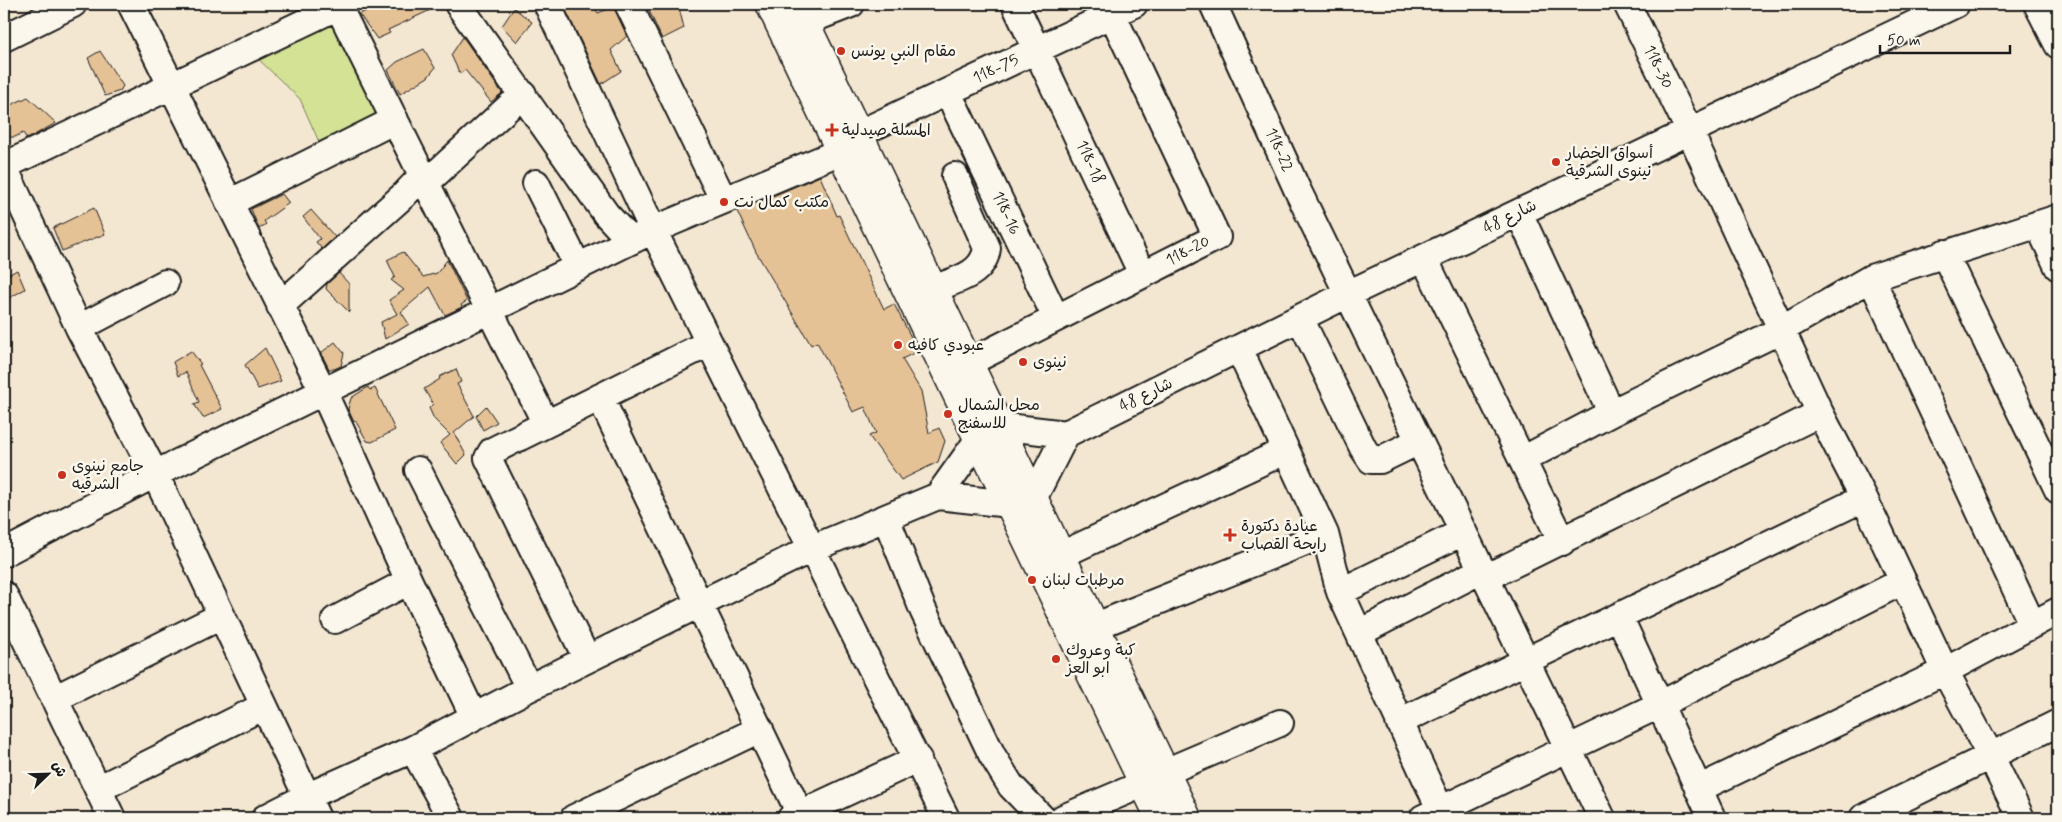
<svg xmlns="http://www.w3.org/2000/svg" width="2062" height="822" font-family="Mynerve,'Playpen Sans Arabic',sans-serif">
	<style>
		.green { fill: #d3e295; stroke: #787f58 }
		.building { fill: #e5c196; stroke: #1c1c1c }
		.lines { fill: none; stroke-linecap: round; stroke-linejoin: round }
		.minor-casing { stroke: #1c1c1c; stroke-width: 30 }
		.major-casing { stroke: #1c1c1c; stroke-width: 31 }
		.minor { stroke: #fbf7ec; stroke-width: 26 }
		.major { stroke: #fbf7ec; stroke-width: 28 }
		.poi-dot { fill: #c8321e; stroke: #fbf7ec; stroke-width: 2 }
		.labels { text-anchor: middle; dominant-baseline: central; stroke-width: 5; stroke-linejoin: round; paint-order: stroke }
		.poi-label { font-size: 16px; fill: #1c1c1c; stroke: #fbf7ec; text-anchor: start }
		.street-label { font-size: 16px; fill: #1c1c1c; stroke: #fbf7ec }
	</style>
	<rect width="100%" height="100%" fill="#f4e7d2"/>
	<filter id="ink" filterUnits="userSpaceOnUse"><feTurbulence type="fractalNoise" baseFrequency=".02" numOctaves="2"/><feDisplacementMap in="SourceGraphic" scale="10" xChannelSelector="R" yChannelSelector="G"/><feConvolveMatrix kernelMatrix="1 2 1 2 8 2 1 2 1" color-interpolation-filters="sRGB"/></filter>
	<g filter="url(#ink)">
		<path class="green" d="M336,12L387,117L323,151L300,99L255,56Z"/>
		<path class="building" d="M383,4H443L388,30L390,33L377,39L359,14Z
			M563,4H592L598,13L614,7L627,36L611,50L621,71L601,84Z
			M646,4H678L684,28L662,39Z
			M514,8L532,22L517,42L502,26Z
			M463,37L502,93L491,102L465,70L460,74L451,55Z
			M424,49L435,68L428,77L400,94L388,70L397,62Z
			M100,51L123,86L120,91L105,96L88,58Z
			M28,97L56,123L27,139L23,133L15,137H4V108Z
			M820,176L837,216L839,215L884,309L894,304L918,351L902,359L921,391L929,433L939,428L945,441L938,462L901,480L869,436L876,433L865,407L853,412L817,342L811,345L756,252L737,211Z
			M282,194L289,203L264,221L266,224L259,229L251,209Z
			M94,208L105,234L62,251L53,228Z
			M311,210L335,237L322,249L316,242L320,239L303,217Z
			M403,252L423,277L437,273L447,260L467,301L461,305L462,307L445,315L430,287L401,312L409,324L385,339L381,322L397,314L389,300L404,290L391,280L395,277L387,260Z
			M17,270L25,289L4,301V277Z
			M339,273L349,284V312L326,289L327,284Z
			M335,342L344,353L341,366L334,369H329L321,353Z
			M265,348L281,381L258,389L245,365Z
			M191,351L201,364L199,365L222,409L203,418L194,404L199,402L186,372L178,376L173,362Z
			M456,369L461,382L457,384L474,416L454,433L466,455L457,464L440,443L450,435L434,419L429,408L433,404L424,389L440,379L439,377Z
			M368,387L370,390L375,388L395,430L372,442L367,441L355,420L354,422L348,409L351,398Z
			M486,406L497,422L483,430L476,416Z"/>
		<g class="lines">
			<g class="minor-casing">
				<path id="minor" d="M131,4L324,393L409,581L474,717
					M337,4L546,424
					M458,4L606,214L631,241
					M547,4L653,230L946,818
					M628,4L723,199
					M1015,4L1142,274
					M1213,4L1297,189L1602,818
					M1627,4L1689,130L1820,413L1864,498L1945,671L1990,755L2021,818
					M2037,4L2058,45
					M805,22L851,4
					M4,38L73,4
					M955,107L1056,318
					M858,134L1134,4
					M4,166L343,4
					M4,167L79,328L155,474L317,818
					M426,183L523,94
					M536,183L578,267
					M229,203L395,120
					M1519,213L1606,401L1613,412
					M2038,224L2058,267
					M1944,253L2058,490
					M1424,258L1562,542
					M1871,278L2032,624
					M932,289C954,281 984,275 987,248L955,176
					M280,306L404,195L422,176
					M1300,318L1363,448L1371,460H1380L1419,441
					M79,328L165,283
					M1239,349L1325,534L1340,592L1440,809
					M968,363L1217,237L1112,14
					M600,397L800,814
					M999,426L1066,434
					M1066,434L1348,294L1956,4
					M1522,460L1613,412L1781,330L1871,278L2058,218
					M418,470L529,688
					M938,496L978,440
					M1034,497L1066,434
					M886,518L923,610L992,755L1011,786L1042,818
					M4,553L155,474L653,230L839,152
					M1061,555L1285,451
					M1485,578L1820,413
					M1340,592L1463,532
					M4,595L112,818
					M1619,616L1712,818
					M335,620L409,581
					M1096,626L1325,534
					M1359,633L1480,571
					M587,659L488,458L492,451L709,343
					M54,699L221,616
					M1399,722L1864,498
					M413,749L451,818
					M1165,772L1280,723
					M98,789L264,706
					M1698,789L1945,671L2058,611
					M265,818L306,797L413,749L529,688L811,549L938,496L1009,504
					M574,818L760,729
					M791,818L918,759
					M1063,818L1143,784
					M1423,818L1659,705L1903,581
					M1863,818L2058,723"/>
			</g>
			<g class="major-casing">
				<path id="major" d="M770,4L1160,818
					M796,4L1187,818"/>
			</g>
			<use href="#minor" class="minor"/>
			<use href="#major" class="major"/>
		</g>
	</g>
	<g class="poi-dot">
		<circle cx="841" cy="51" r="5"/>
		<path d="M829.5 122.5h5v5h5v5h-5v5h-5v-5h-5v-5h5z"/>
		<circle cx="1556" cy="162" r="5"/>
		<circle cx="724" cy="202" r="5"/>
		<circle cx="898" cy="345" r="5"/>
		<circle cx="1023" cy="362" r="5"/>
		<circle cx="948" cy="414" r="5"/>
		<circle cx="62" cy="475" r="5"/>
		<path d="M1227.5 527.5h5v5h5v5h-5v5h-5v-5h-5v-5h5z"/>
		<circle cx="1032" cy="580" r="5"/>
		<circle cx="1056" cy="659" r="5"/>
	</g>
	<g class="labels">
		<g class="poi-label">
			<text x="851" y="51">مقام النبي يونس</text>
			<text x="842" y="130">المسلة صيدلية</text>
			<text x="1566" y="153">أسواق الخضار<tspan x="1566" dy="18">نينوى الشرقية</tspan></text>
			<text x="734" y="202">مكتب كمال نت</text>
			<text x="908" y="345">عبودي كافيه</text>
			<text x="1033" y="362">نينوى</text>
			<text x="958" y="405">محل الشمال<tspan x="958" dy="18">للاسفنج</tspan></text>
			<text x="72" y="466">جامع نينوى<tspan x="72" dy="18">الشرقيه</tspan></text>
			<text x="1241" y="526">عيادة دكتورة<tspan x="1241" dy="18">رابحة القصاب</tspan></text>
			<text x="1042" y="580">مرطبات لبنان</text>
			<text x="1066" y="650">كبة وعروك<tspan x="1066" dy="18">ابو العز</tspan></text>
		</g>
		<g class="street-label">
			<text transform="translate(1658 67) rotate(64)">118-30</text>
			<text transform="translate(996 69) rotate(-25)">118-75</text>
			<text transform="translate(1279 150) rotate(66)">118-22</text>
			<text transform="translate(1090 162) rotate(65)">118-18</text>
			<text transform="translate(1006 213) rotate(65)">118-16</text>
			<text transform="translate(1510 217) rotate(-26)">شارع 48</text>
			<text transform="translate(1188 251) rotate(-27)">118-20</text>
			<text transform="translate(1146 395) rotate(-26)">شارع 48</text>
		</g>
	</g>
	<rect width="2062" height="822" fill="none" stroke="#fbf7ec" stroke-width="20"/>
	<rect x="10" y="10" width="2042" height="802" fill="none" stroke="#1c1c1c" stroke-width="2" filter="url(#ink)"/>
	<g transform="translate(48 774) rotate(67)" stroke="#fbf7ec" stroke-width="4" paint-order="stroke">
	<path d="M0-4L9 19L0 12L-9 19Z" fill="#1c1c1c"/>
	<text y="-8" font-size="14" font-weight="bold" text-anchor="middle" fill="#1c1c1c">ش</text>
	</g>
	<path d="M1880 45v8h130v-8" fill="none" stroke="#1c1c1c" stroke-width="2.5"/>
	<text x="1887" y="45" font-size="15" fill="#1c1c1c" stroke="#fbf7ec" stroke-width="4" paint-order="stroke">50 m</text>
</svg>
